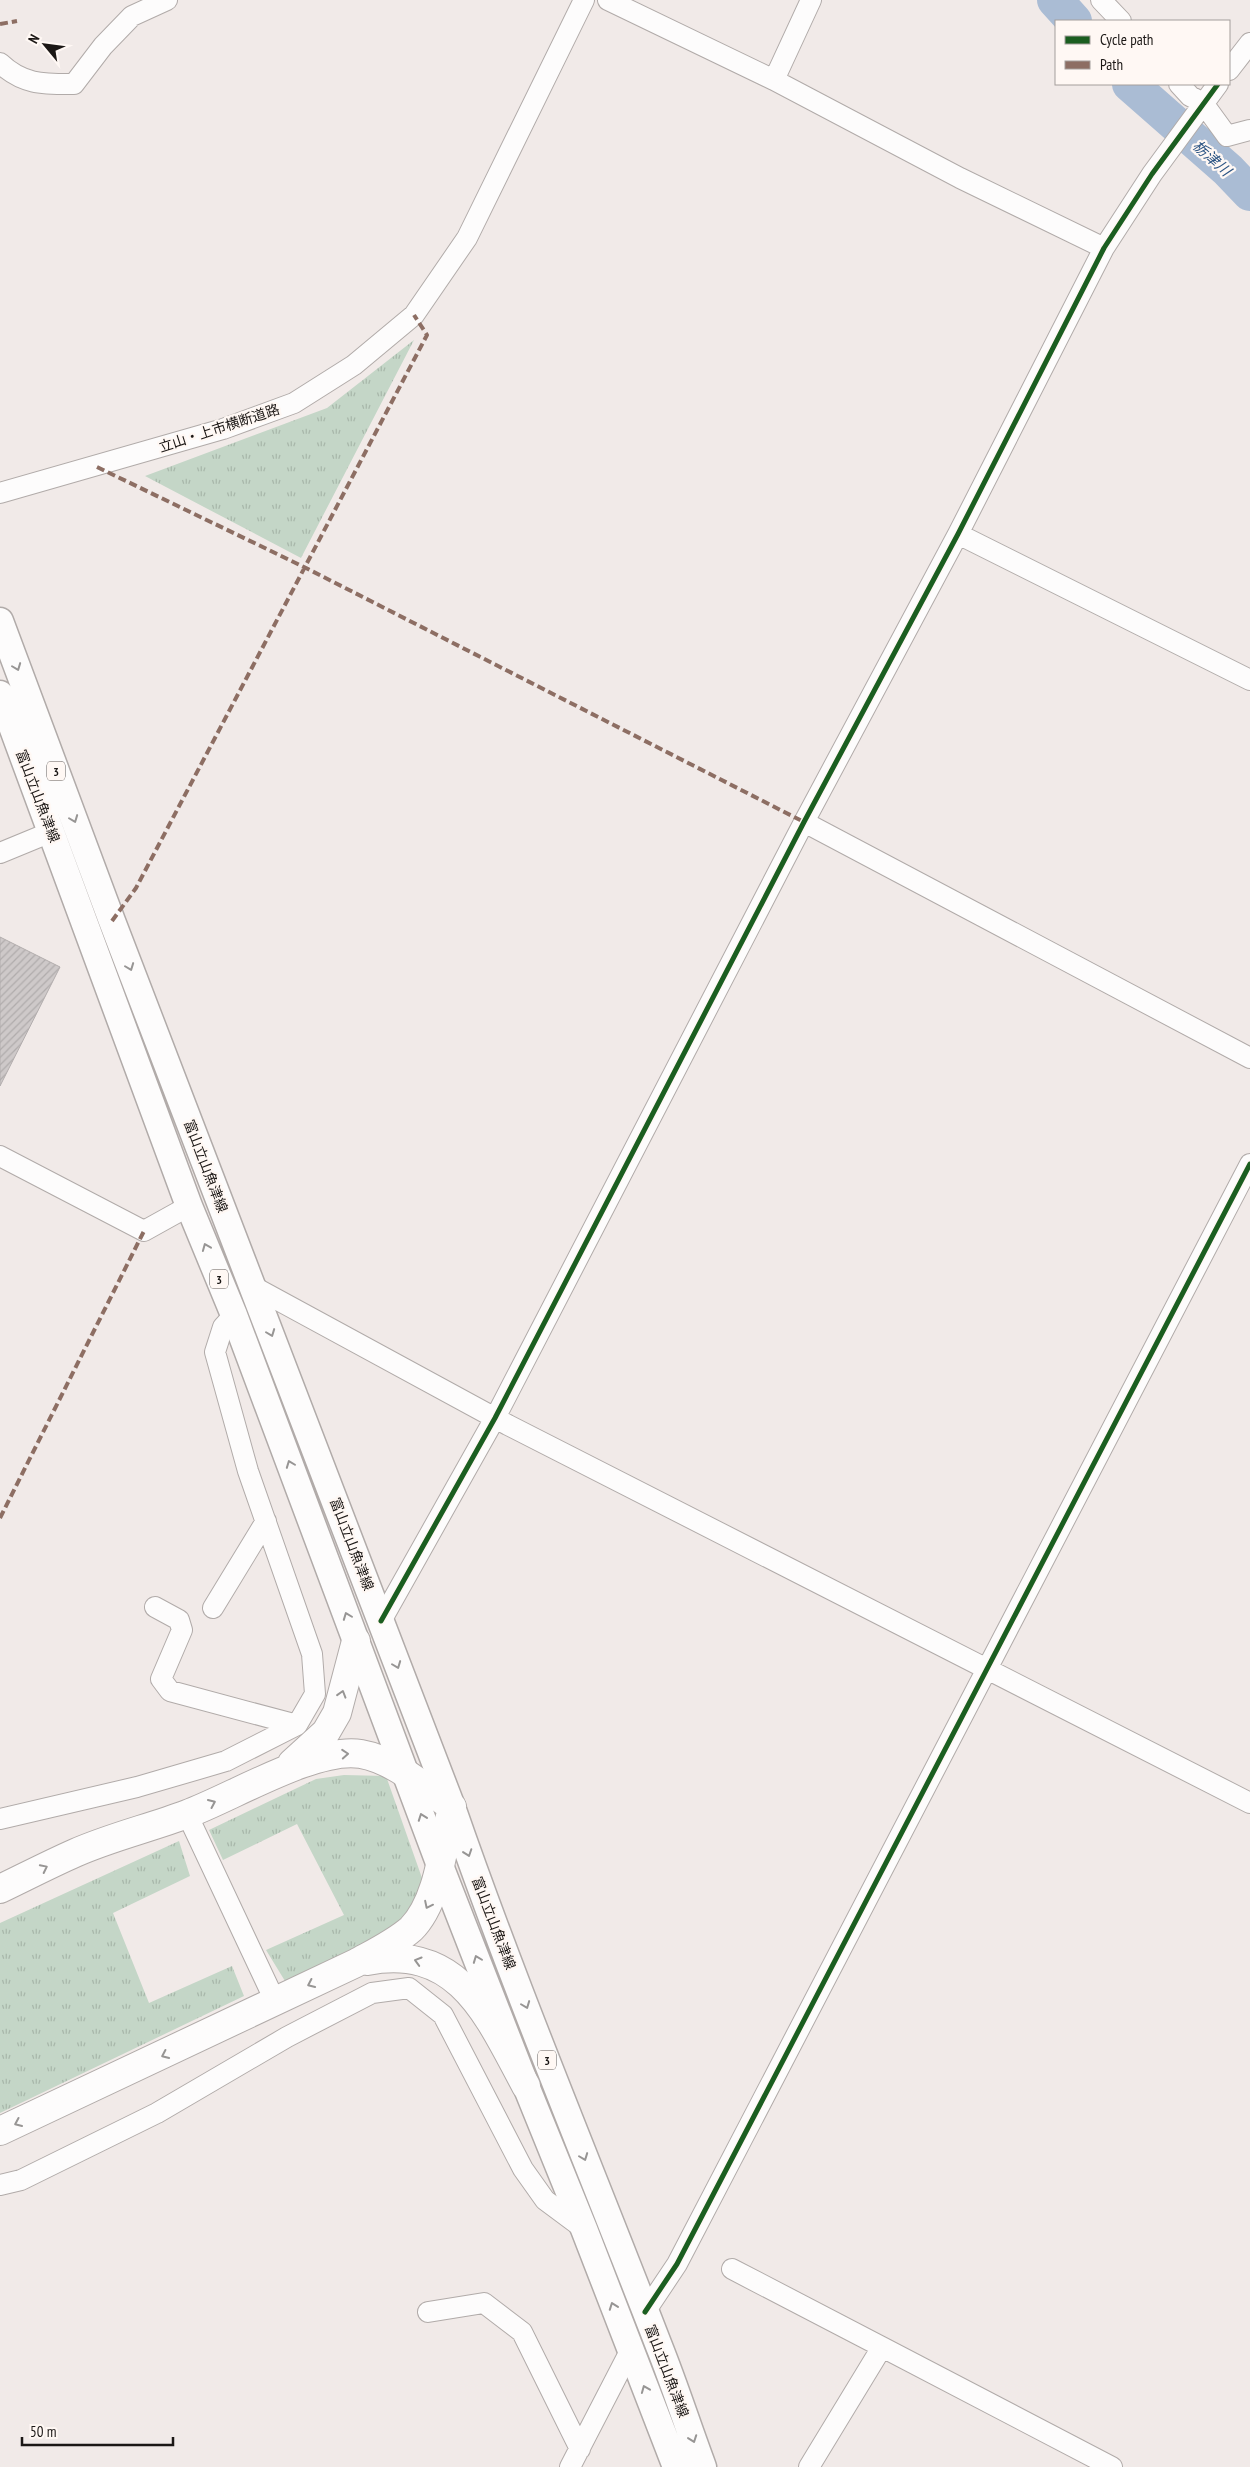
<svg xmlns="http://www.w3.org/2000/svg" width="1250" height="2467" font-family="'PT Sans Narrow','Noto Sans JP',sans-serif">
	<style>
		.grass { fill: url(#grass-tufts) }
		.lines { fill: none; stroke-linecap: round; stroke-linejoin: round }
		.river { stroke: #aabcd4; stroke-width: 36 }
		.building { fill: url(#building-hatch); stroke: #b2adad }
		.minor-casing { stroke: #b1aba9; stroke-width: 22 }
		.major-casing { stroke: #b1aba9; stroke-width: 29 }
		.highway-casing { stroke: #b1aba9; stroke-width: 30 }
		.minor { stroke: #fdfcfc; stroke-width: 20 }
		.major { stroke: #fdfcfc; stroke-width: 26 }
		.highway { stroke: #fdfcfc; stroke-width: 28 }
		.quiet { stroke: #8d6e63; stroke-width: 4; stroke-dasharray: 8 4; stroke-linecap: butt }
		.cycleway-casing { stroke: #fff8f4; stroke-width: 8 }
		.cycleway { stroke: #1b5e20; stroke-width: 5 }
		.oneway { stroke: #979594 }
		.labels { text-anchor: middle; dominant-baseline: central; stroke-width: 4.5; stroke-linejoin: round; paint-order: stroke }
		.shield { fill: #fff8f4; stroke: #5f5a58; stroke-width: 1 }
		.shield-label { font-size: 12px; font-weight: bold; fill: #1b1715 }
		.street-label { font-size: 14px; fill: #1b1715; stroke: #fff8f4 }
		.water-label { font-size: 15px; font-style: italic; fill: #2d5584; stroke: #fff8f4 }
	</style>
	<defs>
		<pattern id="grass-tufts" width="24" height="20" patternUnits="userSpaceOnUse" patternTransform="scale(1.25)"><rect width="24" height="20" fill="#c4d6c7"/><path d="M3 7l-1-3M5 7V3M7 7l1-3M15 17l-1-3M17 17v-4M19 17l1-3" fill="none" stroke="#a8b7aa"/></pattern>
		<pattern id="building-hatch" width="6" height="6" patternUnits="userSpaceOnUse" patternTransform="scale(1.25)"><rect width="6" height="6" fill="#cec9c9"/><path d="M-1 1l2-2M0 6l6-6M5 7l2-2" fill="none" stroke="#b0acac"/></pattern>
	</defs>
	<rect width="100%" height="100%" fill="#f1eae8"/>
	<path class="grass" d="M414,340L301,558L145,476L327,408Z
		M344,1775L386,1776L422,1878L414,1915L370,1949L285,1981L266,1950L344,1915L297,1824L223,1860L209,1830L316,1779Z
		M179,1841L190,1876L113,1913L149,2003L232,1966L244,1996L0,2113V1923Z"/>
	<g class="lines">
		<path class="river" d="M1055,0L1074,21
			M1130,84L1228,170L1250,193"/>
	</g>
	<path class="building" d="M0,937L60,967L0,1086Z"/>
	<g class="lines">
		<g class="minor-casing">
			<path id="minor" d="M608,0L774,80L960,178L1104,248
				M1101,0L1121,21
				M0,63C23,85 44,84 74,84L103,46L132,16L167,0
				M1229,70L1250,43
				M774,80L811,0
				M1179,84L1190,96L1203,103L1227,136L1250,130
				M0,493L223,429L294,403L354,365L414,315L467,238L584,0
				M958,534L1250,680
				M804,822L1250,1058
				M0,853L51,832
				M0,1156L144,1231L189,1206
				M254,1287L508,1425L1250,1803
				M155,1607L179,1620L182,1630L161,1679L170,1691L297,1725
				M213,1608L266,1521
				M381,1621L495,1418L804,822L958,534L1104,248L1152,174L1218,84
				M187,1814L275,2001
				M0,1819L137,1787L226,1761L297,1725L315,1694L312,1654L248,1471L215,1352L223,1327L234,1315
				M0,2185L21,2180L157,2113L287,2037L372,1993L409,1988L443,2015L523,2169L545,2200L584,2229
				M732,2269L882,2347
				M428,2312L484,2303L522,2332L580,2449
				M645,2312L677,2264L1250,1164
				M570,2467L630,2351
				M809,2467L882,2347L1112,2467"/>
		</g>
		<g class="major-casing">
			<path id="major" d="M0,621L112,921L452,1807C515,1989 590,2167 659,2346C675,2386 688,2427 703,2467
				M0,694L189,1206L234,1315L439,1863L526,2086L584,2229L676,2467"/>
		</g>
		<g class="highway-casing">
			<path id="highway" d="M292,1763L326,1732L337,1713L356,1641
				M0,1889C25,1877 50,1864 75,1853C111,1837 150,1828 187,1814C231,1798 316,1746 361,1754C395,1760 425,1788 452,1807C443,1845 439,1901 411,1929C395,1943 374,1953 356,1963L0,2131
				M367,1961C460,1943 489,2018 526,2086"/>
		</g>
		<use href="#minor" class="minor"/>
		<use href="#major" class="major"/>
		<use href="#highway" class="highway"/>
		<path class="quiet" d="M0,24L17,21
			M97,467L304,567L804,822
			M112,921L136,888L427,335L414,315
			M0,1518L144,1231"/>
		<g class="cycleway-casing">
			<path id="cycleway" d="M381,1621L495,1418L804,822L958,534L1104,248L1152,174L1218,84
				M645,2312L677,2264L1250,1164"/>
		</g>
		<use href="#cycleway" class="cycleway"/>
	</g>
	<defs><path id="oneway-chevron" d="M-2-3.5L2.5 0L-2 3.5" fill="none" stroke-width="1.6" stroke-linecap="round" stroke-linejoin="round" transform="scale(1.25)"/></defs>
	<g class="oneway">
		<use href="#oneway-chevron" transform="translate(17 667) rotate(69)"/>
		<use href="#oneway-chevron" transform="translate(74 819) rotate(69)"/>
		<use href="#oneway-chevron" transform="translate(130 967) rotate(69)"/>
		<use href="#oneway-chevron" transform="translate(206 1247) rotate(-112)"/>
		<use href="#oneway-chevron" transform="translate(271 1333) rotate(69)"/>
		<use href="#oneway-chevron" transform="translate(290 1464) rotate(-111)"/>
		<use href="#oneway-chevron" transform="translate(347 1616) rotate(-111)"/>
		<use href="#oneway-chevron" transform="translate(397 1665) rotate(69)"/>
		<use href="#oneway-chevron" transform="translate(342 1694) rotate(-73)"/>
		<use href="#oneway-chevron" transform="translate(345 1754) rotate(-4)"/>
		<use href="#oneway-chevron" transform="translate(212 1803) rotate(-24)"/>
		<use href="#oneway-chevron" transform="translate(422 1817) rotate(-110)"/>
		<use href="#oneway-chevron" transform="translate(468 1853) rotate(71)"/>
		<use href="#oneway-chevron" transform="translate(44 1868) rotate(-26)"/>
		<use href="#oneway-chevron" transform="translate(428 1905) rotate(116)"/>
		<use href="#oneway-chevron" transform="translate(477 1959) rotate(-111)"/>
		<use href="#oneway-chevron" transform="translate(418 1961) rotate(-164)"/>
		<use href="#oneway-chevron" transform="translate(311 1984) rotate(155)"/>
		<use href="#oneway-chevron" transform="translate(526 2005) rotate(69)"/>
		<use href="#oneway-chevron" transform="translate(165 2055) rotate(155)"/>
		<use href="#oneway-chevron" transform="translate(18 2123) rotate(156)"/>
		<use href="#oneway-chevron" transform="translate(584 2157) rotate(69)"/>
		<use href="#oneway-chevron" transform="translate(613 2306) rotate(-110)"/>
		<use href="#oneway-chevron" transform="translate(645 2389) rotate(-112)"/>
		<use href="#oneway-chevron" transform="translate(693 2439) rotate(70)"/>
	</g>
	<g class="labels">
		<g class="shield">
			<rect x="47" y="761.5" width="18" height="19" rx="4"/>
			<rect x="210" y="1269.5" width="18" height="19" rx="4"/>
			<rect x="538" y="2050.5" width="18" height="19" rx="4"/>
		</g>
		<g class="shield-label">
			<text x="56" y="771">3</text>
			<text x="219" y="1279">3</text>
			<text x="547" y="2060">3</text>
		</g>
		<g class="street-label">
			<text transform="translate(219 428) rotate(-18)">立山・上市横断道路</text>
			<text transform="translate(38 796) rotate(69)">富山立山魚津線</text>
			<text transform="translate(206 1166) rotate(69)">富山立山魚津線</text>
			<text transform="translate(352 1544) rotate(69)">富山立山魚津線</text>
			<text transform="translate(494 1923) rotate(69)">富山立山魚津線</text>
			<text transform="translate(667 2371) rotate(69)">富山立山魚津線</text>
		</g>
		<g class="water-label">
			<text transform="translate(1212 158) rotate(42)">栃津川</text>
		</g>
	</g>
	<rect x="1055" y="20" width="175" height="65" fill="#fff8f4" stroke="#a49e9b"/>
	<rect x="1065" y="36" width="25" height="8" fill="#1b5e20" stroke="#a49e9b"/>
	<text x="1100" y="45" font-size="15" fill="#1b1715">Cycle path</text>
	<rect x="1065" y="61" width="25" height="8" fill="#8d6e63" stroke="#a49e9b"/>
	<text x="1100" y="70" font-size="15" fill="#1b1715">Path</text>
	<g transform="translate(45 45) rotate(299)" stroke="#fff8f4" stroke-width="4" paint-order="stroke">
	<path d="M0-4L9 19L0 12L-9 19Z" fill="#1b1715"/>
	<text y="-8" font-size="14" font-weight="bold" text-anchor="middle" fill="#1b1715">N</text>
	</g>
	<path d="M22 2437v8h151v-8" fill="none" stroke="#1b1715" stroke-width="2.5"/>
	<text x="30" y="2437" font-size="15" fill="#1b1715" stroke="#fff8f4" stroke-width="4" paint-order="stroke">50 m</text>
</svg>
